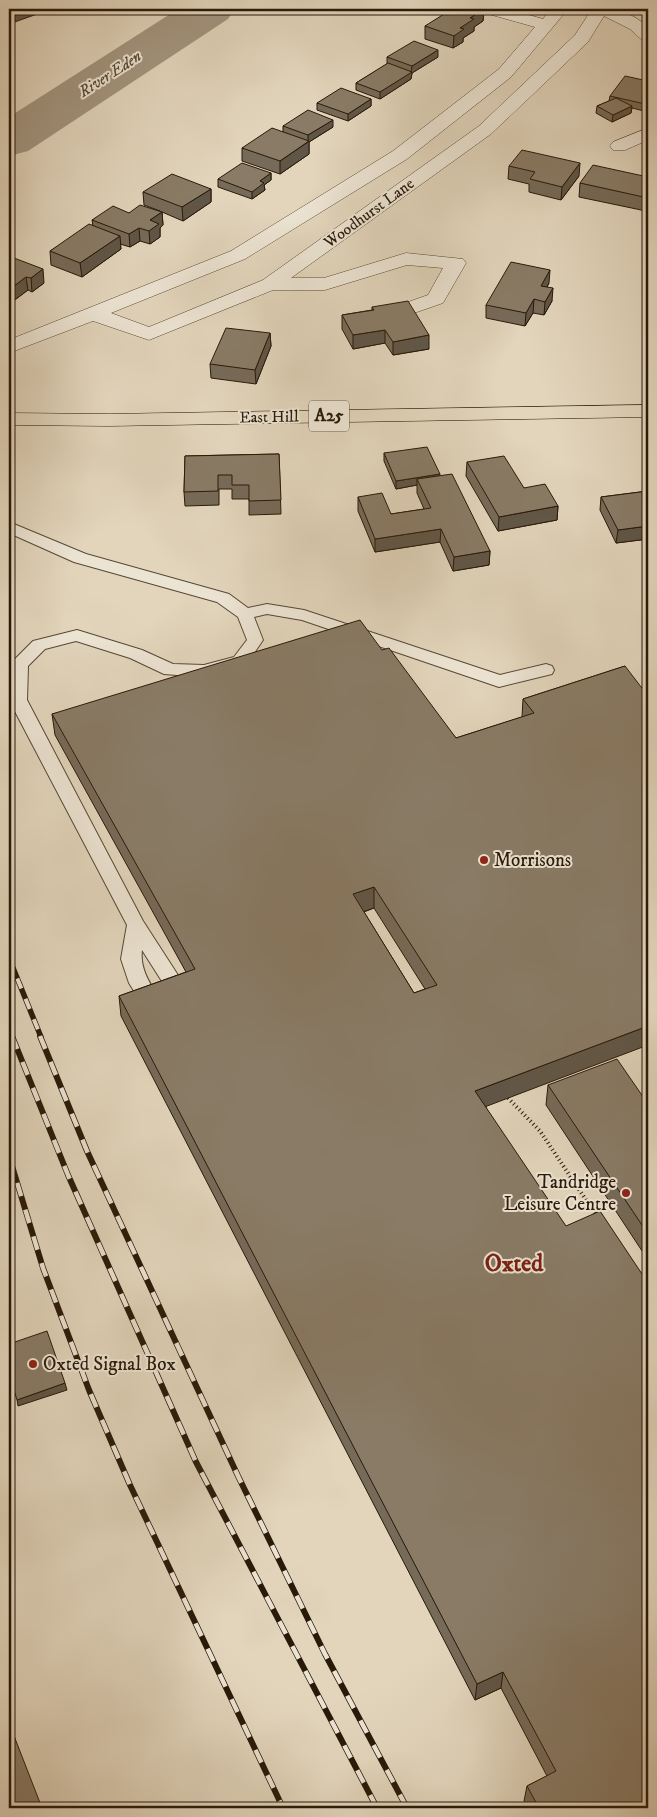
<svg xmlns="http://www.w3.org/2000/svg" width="657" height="1817" font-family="'IM FELL DW Pica',serif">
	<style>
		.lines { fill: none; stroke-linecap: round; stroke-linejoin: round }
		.river { fill: #a3957f; fill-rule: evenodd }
		.service-casing { stroke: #564835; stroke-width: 2 }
		.minor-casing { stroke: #564835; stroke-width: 1 }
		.primary-casing { stroke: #281908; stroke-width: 1 }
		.path { stroke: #281908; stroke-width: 4; stroke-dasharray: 1 3; stroke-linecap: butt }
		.service { fill: #ece4d3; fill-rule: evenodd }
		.minor { fill: #ece4d3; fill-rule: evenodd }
		.primary { fill: #e2d5bc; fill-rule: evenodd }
		.rail-far1-casing { stroke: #281908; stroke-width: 5.5 }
		.rail-casing { stroke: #281908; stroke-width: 6 }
		.rail-far1 { stroke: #ece4d3; stroke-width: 4; stroke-dasharray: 11; stroke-linecap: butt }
		.rail { stroke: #ece4d3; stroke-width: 4.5; stroke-dasharray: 14; stroke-linecap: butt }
		.wall { fill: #766a58; stroke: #281908; fill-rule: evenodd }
		.shaded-wall { fill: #605647; stroke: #281908 }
		.building { fill: #897b66; stroke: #281908; fill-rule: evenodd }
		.poi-dot { fill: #8f2418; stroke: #ece4d3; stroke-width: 2 }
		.labels { text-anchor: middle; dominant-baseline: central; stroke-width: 4; stroke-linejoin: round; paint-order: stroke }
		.far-water-label { font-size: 16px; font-style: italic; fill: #594b38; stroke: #ece4d3 }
		.far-street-label { font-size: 16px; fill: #281908; stroke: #ece4d3 }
		.shield { fill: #ece4d3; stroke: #635645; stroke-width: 1 }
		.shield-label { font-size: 18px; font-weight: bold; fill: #281908 }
		.poi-label { font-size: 19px; fill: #281908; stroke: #ece4d3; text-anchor: start }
		.district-label { font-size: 24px; font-weight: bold; fill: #7a1f14; stroke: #ece4d3 }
	</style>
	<rect width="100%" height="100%" fill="#e2d5bc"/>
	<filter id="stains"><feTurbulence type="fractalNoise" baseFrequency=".004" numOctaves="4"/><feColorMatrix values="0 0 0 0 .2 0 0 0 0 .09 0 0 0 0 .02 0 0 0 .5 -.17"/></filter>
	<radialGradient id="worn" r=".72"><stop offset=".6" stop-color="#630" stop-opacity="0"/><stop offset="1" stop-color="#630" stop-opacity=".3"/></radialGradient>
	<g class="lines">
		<path class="river" d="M178,9H235L228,19L28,151L9,156V117Z"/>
		<g class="service-casing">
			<path id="service" d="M9,522L86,554L229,594L248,608L267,604L304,610L500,675L546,664L552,666L554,670L552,674L499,687L302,620L267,614L254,617L263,640L246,665L204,677L164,674L130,658L76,641L45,649L28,666L27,700L143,921L194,1000L191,1005L184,1008L177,1005L142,950C139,973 156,991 166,1010L163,1015L156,1018L149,1015L129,983L121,959L127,925L9,700L12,664L14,660L33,641L77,630L142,650L173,664L204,665L234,657L247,640L238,617L217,602L74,562L9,533Z"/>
		</g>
		<g class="minor-casing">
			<path id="minor" d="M483,9H508L543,19L551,9H568L511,77L407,159L245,259L111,313L149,327L263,280L479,126L575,35L592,9C615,9 630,11 648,27V41L642,40L630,29L604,16L588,42L491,134L291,278H324L406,253L463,259L466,263L443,303L391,321L384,323L377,321L374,317L377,313L428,295L443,268L407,265L325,290H273L149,340L93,321L9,353V340L231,251L393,151L499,69L535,27L485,13Z
				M648,128V140L625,150H613L610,146L613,142Z"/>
		</g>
		<g class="primary-casing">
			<path id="primary" d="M648,405V417L109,426L9,425V413L109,414Z"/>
		</g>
		<path class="path" d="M508,1098L540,1131L596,1215"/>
		<use href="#service" class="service"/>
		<use href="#minor" class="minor"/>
		<use href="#primary" class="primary"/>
		<g class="rail-far1-casing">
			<path id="rail-far1" d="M9,958L41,1037
				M9,1029L12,1037"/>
		</g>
		<g class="rail-casing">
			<path id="rail" d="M12,1036L68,1175L196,1462L377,1808
				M40,1036L87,1151L238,1476L325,1654L407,1808
				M9,1156L43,1268L89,1390L130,1485L283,1808"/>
		</g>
		<use href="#rail-far1" class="rail-far1"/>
		<use href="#rail" class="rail"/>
	</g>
	<path class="wall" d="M484,9L483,21L474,27V31L463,38V42L453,48L425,39V26Z
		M387,57H438L412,73L411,79L380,99L356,90V83L387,64Z
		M648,81L644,111L632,108L631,113L612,122L596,113L597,106L609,101L610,96Z
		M371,99V106L348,121L317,110V103Z
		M283,126L333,127L309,142V154L280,174L242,161V148L283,132Z
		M509,166L579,176L561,200L529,192V184L508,179Z
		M271,173V180L264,185L265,190L252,199L218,187V179Z
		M648,177V209L646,211L579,197L580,183Z
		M211,189V202L183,221L162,212L163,225L160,228V237L150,244L140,241L130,247L120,244L121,249L82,277L51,265L50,251L93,226L92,220L129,213L160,211L144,205L143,192Z
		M9,262L44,283L32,292L28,290L12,302L9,301Z
		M549,283L547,287L552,301L544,315L533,313L525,326L486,318V305Z
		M372,307L429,349L393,355L385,343L353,349L342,329V315L372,310Z
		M647,321H648V346L645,334Z
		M270,333L271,346L256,384L211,378L210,364Z
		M384,453L440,476L490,551L489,565L453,571L440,542L375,552L358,511V497L391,514L424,509L417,493V485L396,489L384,461Z
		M279,454L281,514L249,515V499H232V489H219V505L185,506L184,492L185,456Z
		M467,462L524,488L558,506L557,520L498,531L466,476Z
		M648,491V539L616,543L600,510L601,497Z
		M382,650L456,738L522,717L523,699L625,666L486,1107L648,1808H528L524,1801L527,1786L547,1776L501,1688L475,1700L121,1016L119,996L186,972L55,735L52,714ZM374,908L425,989L414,993L364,912Z
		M548,1085L648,1104V1260L546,1105Z"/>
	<path class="shaded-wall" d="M33,9H40V13L9,24V17Z
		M484,9L483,21L474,27V31L463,38V42L453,48L454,36L470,18Z
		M438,50V57L412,73L411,79L380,99V92L411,72L412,66Z
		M371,99V106L348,121V114Z
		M648,99V105L644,111L645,104Z
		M632,106L631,113L612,122L613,115Z
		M333,120V127L309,142V154L280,174V161L308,142V135Z
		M580,163L579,176L561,200L562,187Z
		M271,173V180L264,185L265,190L252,199V192L260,181Z
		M211,189V202L183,221L182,207Z
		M648,198V209L646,211Z
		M162,212L163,225L160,228V237L150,244L149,231L150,220Z
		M139,228L140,241L130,247L129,234Z
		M120,236L121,249L82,277L80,263Z
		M43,269L44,283L32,292L31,278Z
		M550,270L549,283L540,299L541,286Z
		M26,277L28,290L12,302L10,289Z
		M553,288L552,301L544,315L545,302Z
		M534,299L533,313L525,326L526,313Z
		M385,330V343L353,349V335Z
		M270,333L271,346L256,384L255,370Z
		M429,335V349L393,355V342Z
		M440,474L439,482L417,479V485L396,489V481Z
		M558,506L557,520L498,531L499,517Z
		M648,526V539L616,543L618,530Z
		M441,529L440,542L375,552V539Z
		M490,551L489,565L453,571L454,557Z
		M374,887V908L353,915V894Z
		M648,1026V1045L474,1111L475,1091Z
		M65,1383L67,1390L18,1406L17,1400Z
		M503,1672L501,1688L475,1700L477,1684Z"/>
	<path class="building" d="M9,9H33L9,17Z
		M452,9H484L470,18L474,19L460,28L464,29L454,36L425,26Z
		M414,41L438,50L412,66L387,57Z
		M388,63L412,72L380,92L356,83Z
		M625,76L648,81V99L645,104L610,96Z
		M341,88L371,99L348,114L317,103Z
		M616,98L632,106L613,115L597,106Z
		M308,110L333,120L308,135L283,126Z
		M272,128L309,141L280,161L242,148Z
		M522,150L580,163L562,187L530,179L535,172L509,166Z
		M242,163L271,173L260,181L264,183L252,192L218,179Z
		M593,165L648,177V198L580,183Z
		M172,174L211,189L182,207L143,192Z
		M140,205L162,212L150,220L159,224L149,231L139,228L129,234L92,220L113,206L129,213Z
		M89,224L120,236L80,263L50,251Z
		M14,258L43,269L31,278L26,277L10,289L9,288V262Z
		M511,262L550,270L541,286L553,288L545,302L534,299L526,313L486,305Z
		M408,301L429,335L393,342L385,330L353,335L342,315L374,310L372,307Z
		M226,328L270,333L255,370L210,364Z
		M427,447L440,474L396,481L384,453Z
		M279,454L281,500L249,501V485H232V475H218V491L184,492L185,456Z
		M504,456L524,488L545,484L558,506L499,517L467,462Z
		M452,474L490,551L454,557L441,529L375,539L358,497L382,493L391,514L431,508L417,479Z
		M648,491V526L618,530L601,497Z
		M360,620L382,650L389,648L456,738L534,713L523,699L625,666L648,696V1026L475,1091L566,1226L600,1211L648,1283V1808H539L527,1786L556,1771L503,1672L477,1684L119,996L195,969L52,714ZM374,887L437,985L414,993L353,894Z
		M617,1059L648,1104V1234L548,1085Z
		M47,1331L65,1383L17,1400L9,1374V1344Z
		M9,1723L42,1808H9Z"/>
	<g class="poi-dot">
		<circle cx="484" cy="860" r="5"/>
		<circle cx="626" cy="1193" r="5"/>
		<circle cx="33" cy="1364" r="5"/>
	</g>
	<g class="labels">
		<g class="far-water-label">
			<text transform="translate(110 74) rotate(-33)">River Eden</text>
		</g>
		<g class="far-street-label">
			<text transform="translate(369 213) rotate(-36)">Woodhurst Lane</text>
			<text transform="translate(269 417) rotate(-1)">East Hill</text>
		</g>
		<rect class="shield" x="309" y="400.5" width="40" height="31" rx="4"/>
		<g class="shield-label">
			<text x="329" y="416">A25</text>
		</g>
		<g class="poi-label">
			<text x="494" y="860">Morrisons</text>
			<text x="616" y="1182" text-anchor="end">Tandridge<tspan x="616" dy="22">Leisure Centre</tspan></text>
			<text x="43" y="1364">Oxted Signal Box</text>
		</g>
		<g class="district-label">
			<text x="514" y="1264">Oxted</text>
		</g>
	</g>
	<rect width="657" height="1817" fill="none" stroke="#e2d5bc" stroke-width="30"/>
	<rect x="10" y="10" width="637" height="1797" fill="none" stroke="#281908" stroke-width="2.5"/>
	<rect x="15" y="15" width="627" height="1787" fill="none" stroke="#281908"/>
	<rect width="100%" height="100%" filter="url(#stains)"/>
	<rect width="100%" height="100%" fill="url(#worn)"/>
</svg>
